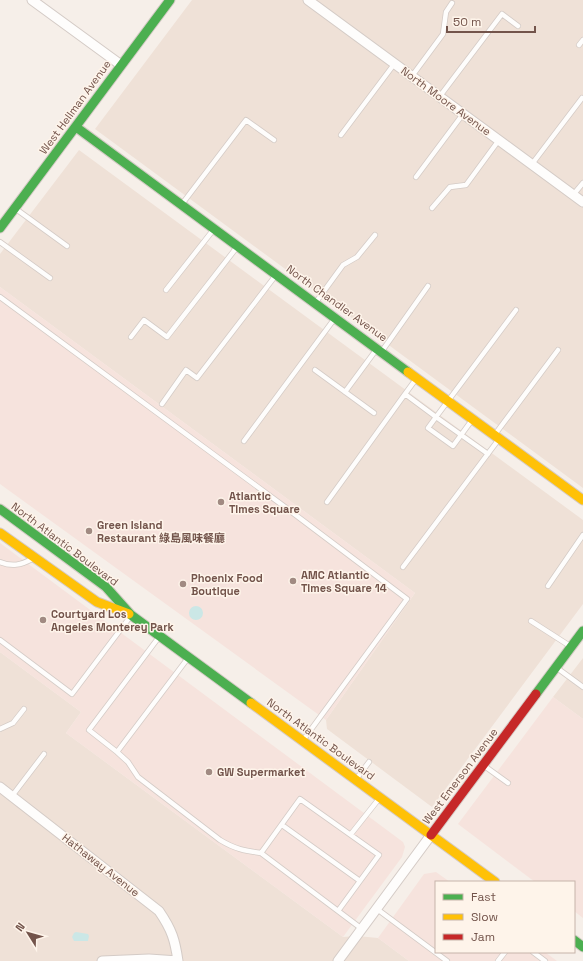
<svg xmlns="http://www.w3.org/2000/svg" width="583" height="961" font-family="'Space Grotesk','Noto Sans SC',sans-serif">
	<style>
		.residential { fill: #efe1d7 }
		.commercial { fill: #f6e3dd }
		.water { fill: #cbe7e6 }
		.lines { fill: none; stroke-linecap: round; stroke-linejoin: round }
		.lane-casing { stroke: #d4cbc6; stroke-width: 6 }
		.street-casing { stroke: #d4cbc6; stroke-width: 11 }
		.fast-casing { stroke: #d5cbc6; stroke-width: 11 }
		.slow-casing { stroke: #d5cbc6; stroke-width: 11 }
		.jam-casing { stroke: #d5cbc6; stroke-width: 11 }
		.lane { stroke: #fefdfc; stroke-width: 4.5 }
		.street { stroke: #fefdfc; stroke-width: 9 }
		.fast { stroke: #4caf50; stroke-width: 9 }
		.slow { stroke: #ffc107; stroke-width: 9 }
		.jam { stroke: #c62828; stroke-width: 9 }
		.poi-dot { fill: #a18a82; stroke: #fef4ea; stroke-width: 1.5 }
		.labels { text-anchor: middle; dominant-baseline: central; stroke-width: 3; stroke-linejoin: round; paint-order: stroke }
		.street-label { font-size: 11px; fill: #73544b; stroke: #fef4ea }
		.poi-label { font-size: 11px; font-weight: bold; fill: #73544b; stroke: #fef4ea; text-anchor: start }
	</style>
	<rect width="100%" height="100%" fill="#f6efe9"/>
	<path class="residential" d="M192,0H583V488L95,129Z
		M79,150L583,520V604L432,807L327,729L326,720L415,593L0,287V254Z
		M0,652L81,712L66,733L343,937L357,936L378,938L409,961H0Z
		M583,658V719L553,697Z"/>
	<path class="commercial" d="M0,287L415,593L326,720L0,484Z
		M0,543L403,842L405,847L402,857L343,937L66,733L81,712L0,652Z
		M553,697L583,719V918L574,911V882H535L458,824Z
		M436,872L450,882H436V952H545L557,961H409L378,938L424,874Z"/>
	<path class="water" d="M189 613a7 7 0 1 1 14 0a7 7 0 1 1-14 0Z
		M76,932L88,934L89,936L88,941H74L72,937L74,933Z"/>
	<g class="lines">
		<g class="lane-casing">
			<path id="lane" d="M579,45L583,40
				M412,76L443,34L446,12L452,3
				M440,96L502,14L518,26
				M341,135L395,63
				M532,164L582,98
				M416,177L463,114
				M573,195L583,183
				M182,204L246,120L274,140
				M432,208L450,187L466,185L499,140
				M16,209L67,246
				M0,242L50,278
				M166,290L214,229
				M0,297L285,507L407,599L304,739
				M316,302L343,265L357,257L375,235
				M131,337L144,320L167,337L237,247
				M382,351L428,286
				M315,370L374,413
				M416,379L405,394L436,417L428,428L453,446L472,420
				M345,392L376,350
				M162,404L186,370L197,378L276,275
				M496,433L558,350
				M244,441L335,318
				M488,454L436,417L516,310
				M327,502L405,394
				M0,562C12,567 21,565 32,559
				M403,567L499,439
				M548,586L583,535
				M531,621L570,646
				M159,637L89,730L117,752L188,658
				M0,640L72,694L130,617
				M557,668L583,687
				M0,729L13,723L24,709
				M117,752L128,762L138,777L220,840C235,849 245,851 261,853
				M483,765L508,783
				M357,778L369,762
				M12,796L44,754
				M282,825L360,881
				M351,834L378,800
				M377,909L447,961
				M338,911L379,855L300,799L261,853L362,929
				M533,952L545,961
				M498,961L505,952"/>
		</g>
		<g class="street-casing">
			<path id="street" d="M32,0L121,65
				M308,0L583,202
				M0,787L159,911C172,930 175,940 178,961
				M102,961L149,959L178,961
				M338,961L431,835"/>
		</g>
		<g class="fast-casing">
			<path id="fast" d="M76,127L408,372
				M0,228L170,0
				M0,509L106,587L131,615L251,703
				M536,694L583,631
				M574,940L583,947"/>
		</g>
		<g class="slow-casing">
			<path id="slow" d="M408,372L583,500
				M0,533L97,602L129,614
				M251,703L495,882"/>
		</g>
		<g class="jam-casing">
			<path id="jam" d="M431,835L536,694"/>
		</g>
		<use href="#lane" class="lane"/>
		<use href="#street" class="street"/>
		<use href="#fast" class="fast"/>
		<use href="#slow" class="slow"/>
		<use href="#jam" class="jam"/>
	</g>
	<g class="poi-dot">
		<circle cx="221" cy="502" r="4"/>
		<circle cx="89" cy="531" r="4"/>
		<circle cx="293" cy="581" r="4"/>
		<circle cx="183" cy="584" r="4"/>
		<circle cx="43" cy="620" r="4"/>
		<circle cx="209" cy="772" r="4"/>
	</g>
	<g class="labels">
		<g class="street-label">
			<text transform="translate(446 101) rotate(36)">North Moore Avenue</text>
			<text transform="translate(75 107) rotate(-54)">West Hellman Avenue</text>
			<text transform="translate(337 303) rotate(36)">North Chandler Avenue</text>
			<text transform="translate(65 544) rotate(37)">North Atlantic Boulevard</text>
			<text transform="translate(321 739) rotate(36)">North Atlantic Boulevard</text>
			<text transform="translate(460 776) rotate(-53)">West Emerson Avenue</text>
			<text transform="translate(101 865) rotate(38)">Hathaway Avenue</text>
		</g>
		<g class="poi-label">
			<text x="229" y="496">Atlantic<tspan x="229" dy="13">Times Square</tspan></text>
			<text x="97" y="525">Green Island<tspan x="97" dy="13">Restaurant 綠島風味餐廳</tspan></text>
			<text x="301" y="575">AMC Atlantic<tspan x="301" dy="13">Times Square 14</tspan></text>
			<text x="191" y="578">Phoenix Food<tspan x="191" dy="13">Boutique</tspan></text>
			<text x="51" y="614">Courtyard Los<tspan x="51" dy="13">Angeles Monterey Park</tspan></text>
			<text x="217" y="772">GW Supermarket</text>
		</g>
	</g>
	<rect x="435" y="881" width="140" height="72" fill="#fef4ea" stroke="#c6b4aa"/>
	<rect x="443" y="894" width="20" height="6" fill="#4caf50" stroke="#c6b4aa"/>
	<text x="471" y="901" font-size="12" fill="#73544b">Fast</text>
	<rect x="443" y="914" width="20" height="6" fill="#ffc107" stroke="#c6b4aa"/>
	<text x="471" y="921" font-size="12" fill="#73544b">Slow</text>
	<rect x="443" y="934" width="20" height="6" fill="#c62828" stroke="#c6b4aa"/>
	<text x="471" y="941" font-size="12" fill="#73544b">Jam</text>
	<g transform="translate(28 933) rotate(307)" stroke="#fef4ea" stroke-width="3" paint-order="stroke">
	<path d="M0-3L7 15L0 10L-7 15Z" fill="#73544b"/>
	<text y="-6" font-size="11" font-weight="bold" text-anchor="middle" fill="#73544b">N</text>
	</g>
	<path d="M447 26v6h88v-6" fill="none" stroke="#73544b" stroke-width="2"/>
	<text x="453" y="26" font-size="12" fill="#73544b" stroke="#fef4ea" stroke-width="3" paint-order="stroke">50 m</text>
</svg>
